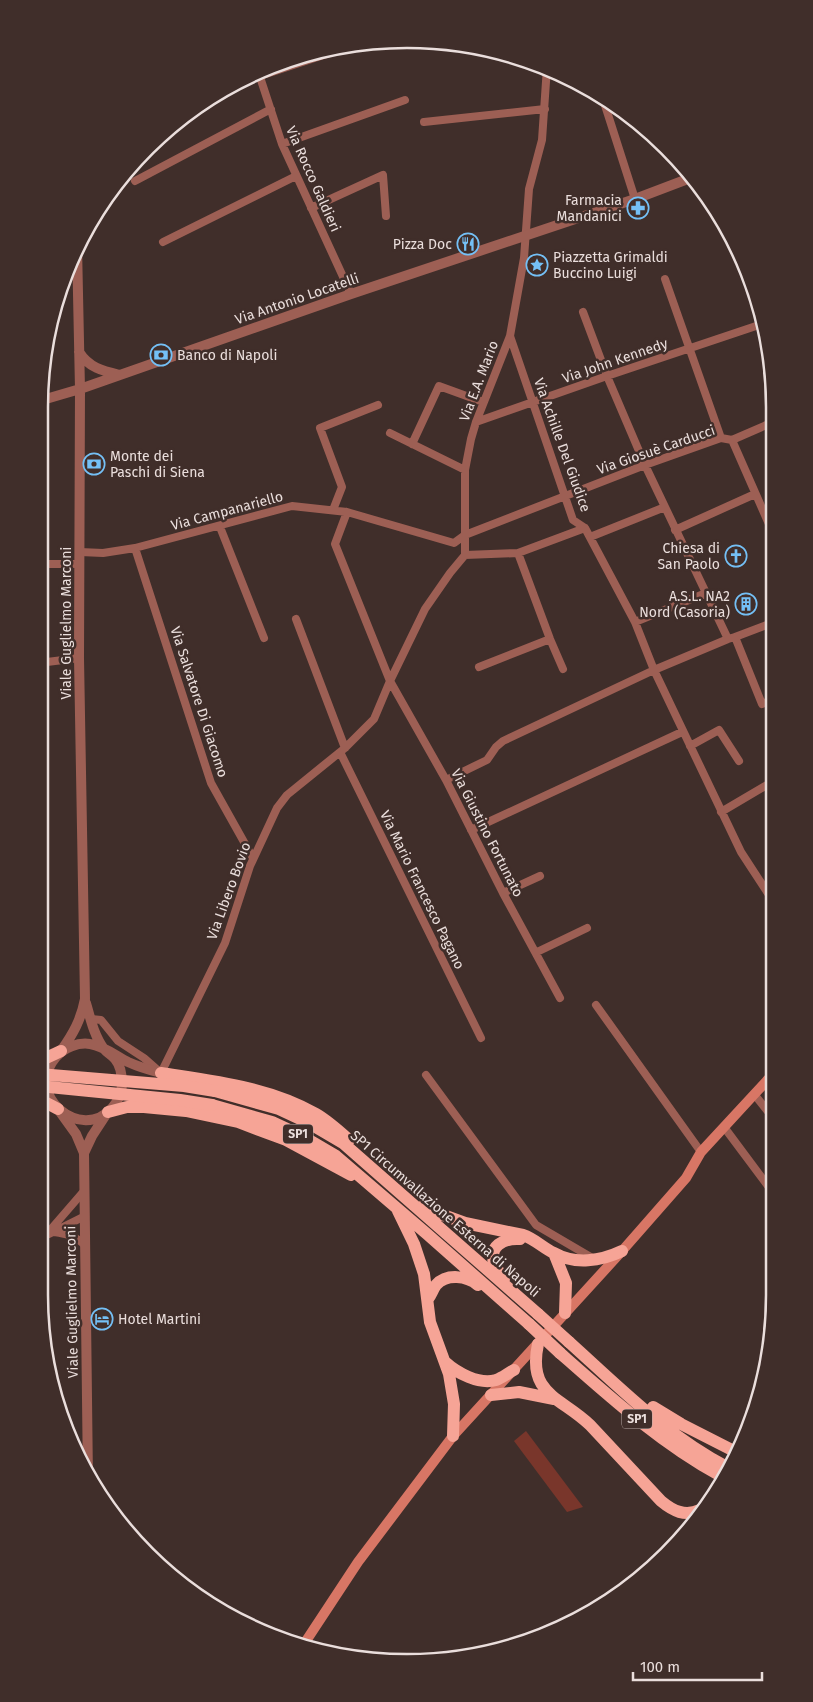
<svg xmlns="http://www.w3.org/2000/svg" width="813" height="1702" font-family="'Fira Sans',sans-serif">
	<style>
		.green { fill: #79362b }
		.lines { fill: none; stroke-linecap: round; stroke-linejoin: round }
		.minor { stroke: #9d5f54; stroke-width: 8 }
		.tertiary { stroke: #9d5f54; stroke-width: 10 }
		.secondary { stroke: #d87665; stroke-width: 10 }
		.trunk { stroke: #f6a496; stroke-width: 12 }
		.trunk-bridge { stroke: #f6a496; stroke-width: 12 }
		.labels { text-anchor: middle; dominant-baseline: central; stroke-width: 5; stroke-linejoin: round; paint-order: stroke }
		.shield { fill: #402e2a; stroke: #b7a9a7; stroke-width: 1 }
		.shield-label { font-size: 12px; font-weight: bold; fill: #eadedc }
		.street-label { font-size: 14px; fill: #eadedc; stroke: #402e2a }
		.poi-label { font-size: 14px; fill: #eadedc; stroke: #402e2a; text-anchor: end }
		.rim { fill: none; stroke: #eadedc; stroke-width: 2.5 }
	</style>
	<rect width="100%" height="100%" fill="#402e2a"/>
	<path class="green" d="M526,1431L583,1507L567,1512L514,1441Z"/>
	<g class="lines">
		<path class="minor" d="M258,71L282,144L351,294
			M260,76L357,44
			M603,99L635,199
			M424,122L545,109
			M282,144L405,100
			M135,181L271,109
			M311,208L383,175L386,216
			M163,242L296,176
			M665,279L721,438
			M583,312L607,376L645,465L728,639
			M510,336L573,520L585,528L635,622L654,670L741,852L773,901
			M476,422L607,376L762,324
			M390,433L465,470
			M732,440L772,531
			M412,444L439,386L483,402
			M333,510L342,487L320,428L378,405
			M347,512L335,544L390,681L446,780L503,893L560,998
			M220,527L264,638
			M675,530L755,494
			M590,537L665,507
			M135,548L211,783L253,858
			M80,552L103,553L135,548L292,506L347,512L454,543L465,535L645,465L721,438L732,440L771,423
			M518,553L550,639L563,669
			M465,555L518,553L585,528
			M39,564H80
			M296,619L345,748
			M635,622L706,593
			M735,637L762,704L772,700
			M39,663L79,658
			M479,667L550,639
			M690,746L719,730L739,761
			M340,752L481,1038
			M446,780L487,760L496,747L503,741L654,670L728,639L735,637L772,623
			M721,812L772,782
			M471,830L682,732
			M503,893L540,876
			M537,952L587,928
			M596,1005L701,1152
			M91,1019L101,1020L118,1041L144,1058L161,1073L225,943L250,866L277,808L287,795L345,748L374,719L390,681L425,609L450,573L465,555V470L471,439L476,422L510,336L524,258L529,189L542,140L547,67
			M426,1075L536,1225L594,1259
			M754,1094L774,1119
			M724,1127L774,1194
			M54,1232C68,1234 75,1236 85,1245
			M49,1234L85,1216
			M39,1243L84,1191"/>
		<path class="tertiary" d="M79,352C89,368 103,371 120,375
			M39,401L80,389L351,294L635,199L693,177
			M86,1003C90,1017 94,1036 104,1049C107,1053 112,1055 115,1059C121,1066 122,1075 122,1084C122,1093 118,1101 112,1108C81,1143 23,1095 56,1057C64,1048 78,1042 90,1044C104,1046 116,1056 128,1062C139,1067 149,1070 161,1073
			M61,1051C73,1034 81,1020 85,999L79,658L80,389L77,246
			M58,1109L76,1134L84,1153L88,1480
			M84,1153L92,1136L107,1113"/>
		<path class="secondary" d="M304,1644L358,1562L453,1436L622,1251L686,1178L701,1152L773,1074"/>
		<path class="trunk" d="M39,1059L46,1058L61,1051
			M161,1073C213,1081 269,1087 316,1114C328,1121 338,1130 349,1140
			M215,1091L279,1109L309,1123L343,1143L538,1314
			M39,1099L58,1109
			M212,1105L272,1122L302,1136L336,1156L427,1234L529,1324
			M108,1112L127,1107H144L186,1111L238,1122L286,1140L351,1175
			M421,1207L465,1223L523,1235C535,1239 543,1248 554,1253C575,1265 601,1261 622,1251
			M398,1211L414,1244L424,1274L430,1322L449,1374L454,1404L453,1436
			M554,1253L566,1283L565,1313
			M504,1279C501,1274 497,1270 495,1265C487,1246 504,1238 520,1239
			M428,1299C431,1295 433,1289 436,1285C447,1273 467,1276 478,1285
			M569,1342C618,1386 668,1437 727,1467
			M538,1344C527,1395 561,1397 590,1425L661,1501C673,1511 685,1517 700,1510
			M560,1353C611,1398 662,1444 721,1476
			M445,1362C457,1373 479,1385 496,1380C502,1378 508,1373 514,1370
			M491,1395L519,1392L554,1399
			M653,1407L681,1424L736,1452"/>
		<path class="trunk-bridge" d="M39,1074L184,1086L215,1091
			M39,1086L180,1100L212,1105
			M538,1314L569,1342
			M529,1324L560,1353"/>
	</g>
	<defs>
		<g id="pharmacy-ring" transform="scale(1.125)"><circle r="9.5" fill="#402e2a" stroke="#74c0f6" stroke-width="1.5"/><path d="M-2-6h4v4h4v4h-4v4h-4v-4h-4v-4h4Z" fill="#74c0f6"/></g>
		<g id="restaurant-ring" transform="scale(1.125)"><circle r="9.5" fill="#402e2a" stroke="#74c0f6" stroke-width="1.5"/><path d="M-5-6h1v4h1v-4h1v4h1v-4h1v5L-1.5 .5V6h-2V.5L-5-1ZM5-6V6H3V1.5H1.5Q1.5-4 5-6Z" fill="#74c0f6"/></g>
		<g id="sight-ring" transform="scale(1.125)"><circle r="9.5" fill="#402e2a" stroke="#74c0f6" stroke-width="1.5"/><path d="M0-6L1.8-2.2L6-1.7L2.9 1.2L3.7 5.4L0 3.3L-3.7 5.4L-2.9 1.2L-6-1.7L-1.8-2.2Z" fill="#74c0f6"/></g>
		<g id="bank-ring" transform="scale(1.125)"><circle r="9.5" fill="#402e2a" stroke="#74c0f6" stroke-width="1.5"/><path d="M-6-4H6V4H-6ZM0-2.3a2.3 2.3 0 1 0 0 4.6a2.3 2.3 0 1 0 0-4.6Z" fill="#74c0f6"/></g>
		<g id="church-ring" transform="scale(1.125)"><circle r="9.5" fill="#402e2a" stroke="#74c0f6" stroke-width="1.5"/><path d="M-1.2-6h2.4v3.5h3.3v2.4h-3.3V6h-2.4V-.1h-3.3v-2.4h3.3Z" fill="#74c0f6"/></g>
		<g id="building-ring" transform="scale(1.125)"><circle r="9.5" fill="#402e2a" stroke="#74c0f6" stroke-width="1.5"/><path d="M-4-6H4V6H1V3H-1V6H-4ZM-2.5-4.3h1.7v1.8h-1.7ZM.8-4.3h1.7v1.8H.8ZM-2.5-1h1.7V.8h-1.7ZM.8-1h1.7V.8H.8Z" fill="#74c0f6"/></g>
		<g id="hotel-ring" transform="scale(1.125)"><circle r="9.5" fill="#402e2a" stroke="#74c0f6" stroke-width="1.5"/><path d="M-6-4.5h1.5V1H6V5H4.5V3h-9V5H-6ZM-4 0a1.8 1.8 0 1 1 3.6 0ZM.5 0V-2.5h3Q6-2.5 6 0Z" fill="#74c0f6"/></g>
	</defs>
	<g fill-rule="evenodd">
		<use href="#pharmacy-ring" x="638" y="208"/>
		<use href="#restaurant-ring" x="468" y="244"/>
		<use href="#sight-ring" x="537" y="265"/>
		<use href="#bank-ring" x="161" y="355"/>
		<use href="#bank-ring" x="94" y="464"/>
		<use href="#church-ring" x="736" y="556"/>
		<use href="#building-ring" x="746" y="604"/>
		<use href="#hotel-ring" x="102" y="1319"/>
	</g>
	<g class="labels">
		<g class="shield">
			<rect x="283" y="1124.5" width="30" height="19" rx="4"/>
			<rect x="622" y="1409.5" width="30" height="19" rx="4"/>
		</g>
		<g class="shield-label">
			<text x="298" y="1134">SP1</text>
			<text x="637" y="1419">SP1</text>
		</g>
		<g class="street-label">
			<text transform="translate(313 179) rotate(66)">Via Rocco Galdieri</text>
			<text transform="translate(297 299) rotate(-19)">Via Antonio Locatelli</text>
			<text transform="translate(615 361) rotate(-19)">Via John Kennedy</text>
			<text transform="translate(479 381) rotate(-69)">Via E.A. Mario</text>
			<text transform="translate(562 445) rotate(70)">Via Achille Del Giudice</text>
			<text transform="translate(656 450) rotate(-19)">Via Giosuè Carducci</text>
			<text transform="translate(227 511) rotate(-15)">Via Campanariello</text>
			<text transform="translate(66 623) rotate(-90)">Viale Guglielmo Marconi</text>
			<text transform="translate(199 702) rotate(72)">Via Salvatore Di Giacomo</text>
			<text transform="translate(487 833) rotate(63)">Via Giustino Fortunato</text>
			<text transform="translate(422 890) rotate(64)">Via Mario Francesco Pagano</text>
			<text transform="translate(229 891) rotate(-70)">Via Libero Bovio</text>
			<text transform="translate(445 1214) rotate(41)">SP1 Circumvallazione Esterna di Napoli</text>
			<text transform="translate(72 1302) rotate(-91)">Viale Guglielmo Marconi</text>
		</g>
		<g class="poi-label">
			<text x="622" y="200">Farmacia<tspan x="622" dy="16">Mandanici</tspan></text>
			<text x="452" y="244">Pizza Doc</text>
			<text x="553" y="257" text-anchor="start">Piazzetta Grimaldi<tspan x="553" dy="16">Buccino Luigi</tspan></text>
			<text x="177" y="355" text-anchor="start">Banco di Napoli</text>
			<text x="110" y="456" text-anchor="start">Monte dei<tspan x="110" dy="16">Paschi di Siena</tspan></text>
			<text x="720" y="548">Chiesa di<tspan x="720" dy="16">San Paolo</tspan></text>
			<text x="730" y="596">A.S.L. NA2<tspan x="730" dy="16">Nord (Casoria)</tspan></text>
			<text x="118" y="1319" text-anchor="start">Hotel Martini</text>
		</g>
	</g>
	<path d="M0 0H813V1702H0ZM407 48H407A359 359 0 0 1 766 407V1295A359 359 0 0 1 407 1654H407A359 359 0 0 1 48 1295V407A359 359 0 0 1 407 48Z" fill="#402e2a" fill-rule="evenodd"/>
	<path class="rim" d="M407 48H407A359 359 0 0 1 766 407V1295A359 359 0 0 1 407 1654H407A359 359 0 0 1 48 1295V407A359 359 0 0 1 407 48Z"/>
	<path d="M633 1672v8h129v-8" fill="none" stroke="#eadedc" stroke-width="2.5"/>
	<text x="640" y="1672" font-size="15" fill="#eadedc" stroke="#402e2a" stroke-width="4" paint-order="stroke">100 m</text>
</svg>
